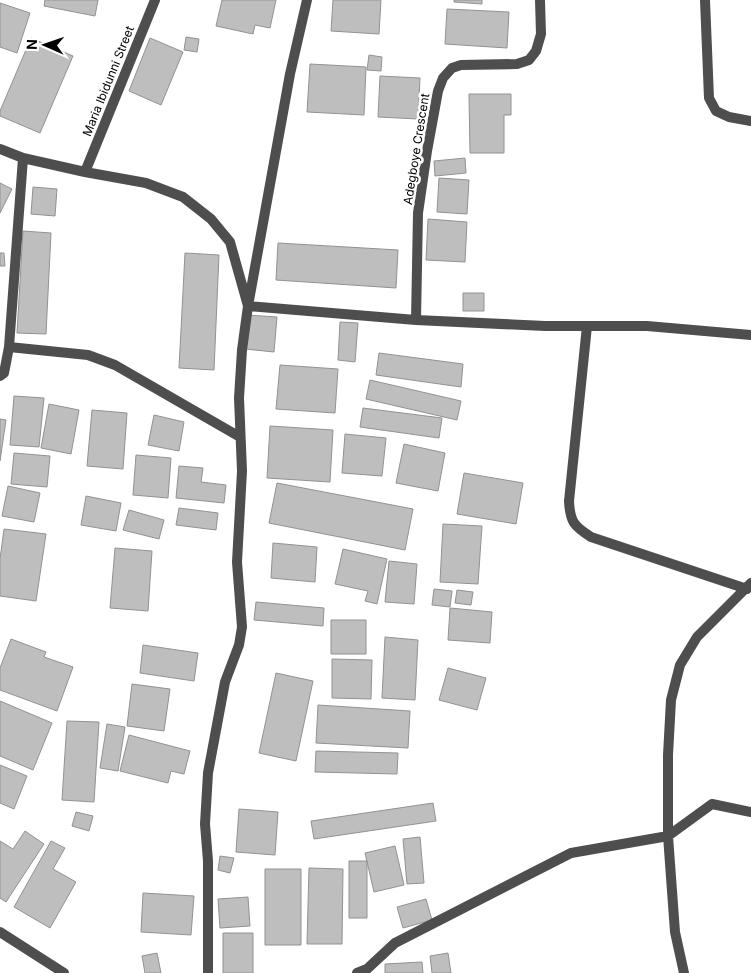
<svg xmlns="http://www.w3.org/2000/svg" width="751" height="973" font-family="Inter,sans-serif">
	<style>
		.building { fill: #bebebe; stroke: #929292 }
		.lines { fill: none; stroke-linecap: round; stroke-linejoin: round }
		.street { stroke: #4e4e4e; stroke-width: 10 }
		.labels { text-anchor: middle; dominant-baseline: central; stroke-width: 5; stroke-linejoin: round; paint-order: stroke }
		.street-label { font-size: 12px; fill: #000; stroke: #fff }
	</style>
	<rect width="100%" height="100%" fill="#fff"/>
	<path class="building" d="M45,0H98L95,16L44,6Z
		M222,0H276L270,28L255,25L253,34L216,26Z
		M333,0H381L379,34L331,31Z
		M454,0H482V4L454,2Z
		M0,3L30,13L17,53L0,47Z
		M447,9L509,12L507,48L445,44Z
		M186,37L199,39L197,52L184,50Z
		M31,38L73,56L40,133L0,116V111Z
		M150,38L183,52L161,105L129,91Z
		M369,55L382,57L381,71L367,70Z
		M310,64L366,67L364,115L307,112Z
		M380,76L420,78L418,119L378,117Z
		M469,94H511V115H504V153H470Z
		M465,158L466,173L435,176L434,161Z
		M439,178L469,180L467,214L437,212Z
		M0,183L12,189L0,213Z
		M33,187L57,189L55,216L31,214Z
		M428,219L467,222L465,262L426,260Z
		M23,231L51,233L46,334L17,333Z
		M278,243L398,250L396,288L276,280Z
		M0,253H4L5,266H0Z
		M185,253L219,255L214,370L179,368Z
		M463,293H484V311H463Z
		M247,315L277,317L274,352L245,349Z
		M340,322L358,323L355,362L338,360Z
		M379,353L463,364L461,387L376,375Z
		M280,365L338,369L335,413L276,409Z
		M370,380L461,401L457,420L366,399Z
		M14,396L44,398L39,447L10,445Z
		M49,404L79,410L71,454L41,448Z
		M363,408L442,418L439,438L360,427Z
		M92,410L127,413L123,469L87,466Z
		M154,415L184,422L179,451L148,445Z
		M0,419L6,420L0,461Z
		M270,426L333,430L330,482L267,478Z
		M345,434L386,438L382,476L342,473Z
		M404,444L445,453L438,491L396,483Z
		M14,453L50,456L47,487L11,484Z
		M136,455L171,458L168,498L133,495Z
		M179,466L203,468L201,482L226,485L224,503L176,498Z
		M464,473L523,483L516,524L457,514Z
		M277,483L413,509L405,550L269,523Z
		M8,486L40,493L34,522L2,516Z
		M86,496L121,503L116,531L81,525Z
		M179,508L218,513L216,530L176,525Z
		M129,510L164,520L159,539L123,530Z
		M443,524L482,526L478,584L440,582Z
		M4,529L46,534L36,601L0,596V559Z
		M273,543L317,547L315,582L271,578Z
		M115,548L152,551L148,611L110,608Z
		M343,549L387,559L377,604L365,601L368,591L335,584Z
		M389,561L417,564L414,604L385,602Z
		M434,589L452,591L450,607L432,605Z
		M457,590L473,592L471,605L455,603Z
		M256,602L324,608L323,626L254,620Z
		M450,608L492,612L490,643L448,640Z
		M331,620H366V654H331Z
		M385,637L418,640L415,700L382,698Z
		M11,639L46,652L44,657L73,667L57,711L0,690V668Z
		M143,645L198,653L194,681L140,673Z
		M332,659L372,660L371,699L332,698Z
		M448,668L486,678L477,710L439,700Z
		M276,673L313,681L296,761L259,753Z
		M132,684L170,689L164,731L127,726Z
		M0,701L52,723L33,770L0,756Z
		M318,705L410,711L408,748L316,743Z
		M67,721L99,722L94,802L62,800Z
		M107,724L125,727L118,771L100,768Z
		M129,735L190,751L184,774L171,771L168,783L120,771Z
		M316,751L398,753L397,774L315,772Z
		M0,765L27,776L14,809L0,803Z
		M433,803L436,821L314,839L311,821Z
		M239,809L278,812L275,855L236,852Z
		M76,812L93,816L89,831L72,826Z
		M25,831L44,844L6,902L0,898V841L13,849Z
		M420,837L424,883L407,884L403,839Z
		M51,841L65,848L53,869L76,882L50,928L14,907Z
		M395,846L404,885L374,892L365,853Z
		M220,856L234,858L230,873L218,870Z
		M349,861H367V918H349Z
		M309,868L343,869L342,944H307Z
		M265,869H301V945H265Z
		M143,893L194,896L191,935L141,932Z
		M248,897L250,926L220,928L218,899Z
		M426,899L432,920L403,928L397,907Z
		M223,933H253V973H223Z
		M157,953L161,973H145L142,956Z
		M448,953L451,973H432L430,956Z
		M422,962L423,973H385V964Z"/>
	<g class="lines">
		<path class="street" d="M705,0L709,98L716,111L729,117L751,121
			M0,149L23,158L85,172L146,183L183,197L211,219L230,242L248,306L416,320L545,326H647L751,335
			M85,172L155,0
			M416,320L418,213L427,151L438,91L443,78L452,68L461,65L517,64L529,60L536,51L541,34L540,0
			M587,326L569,501C570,522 574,526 591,537L747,589
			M9,347L88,355L115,365L240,437
			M0,376L4,373L9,347L23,158
			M0,932L64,973
			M208,973V861L205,824L208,773L225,682L239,645L242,627L237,562L242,471L239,398L242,350L248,306L290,74L307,0
			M357,973L367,969L395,943L571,853L668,836L712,804L751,812
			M684,973L675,932L668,836V755L671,700L680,665L697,637L751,583"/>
	</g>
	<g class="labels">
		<g class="street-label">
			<text transform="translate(108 81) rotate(-68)">Maria Ibidunni Street</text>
			<text transform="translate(416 149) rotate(-81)">Adegboye Crescent</text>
		</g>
	</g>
	<g transform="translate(45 45) rotate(272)" stroke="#ffffff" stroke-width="4" paint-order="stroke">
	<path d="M0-4L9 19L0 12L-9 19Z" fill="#000000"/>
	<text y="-8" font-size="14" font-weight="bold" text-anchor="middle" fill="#000000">N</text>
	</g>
</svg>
